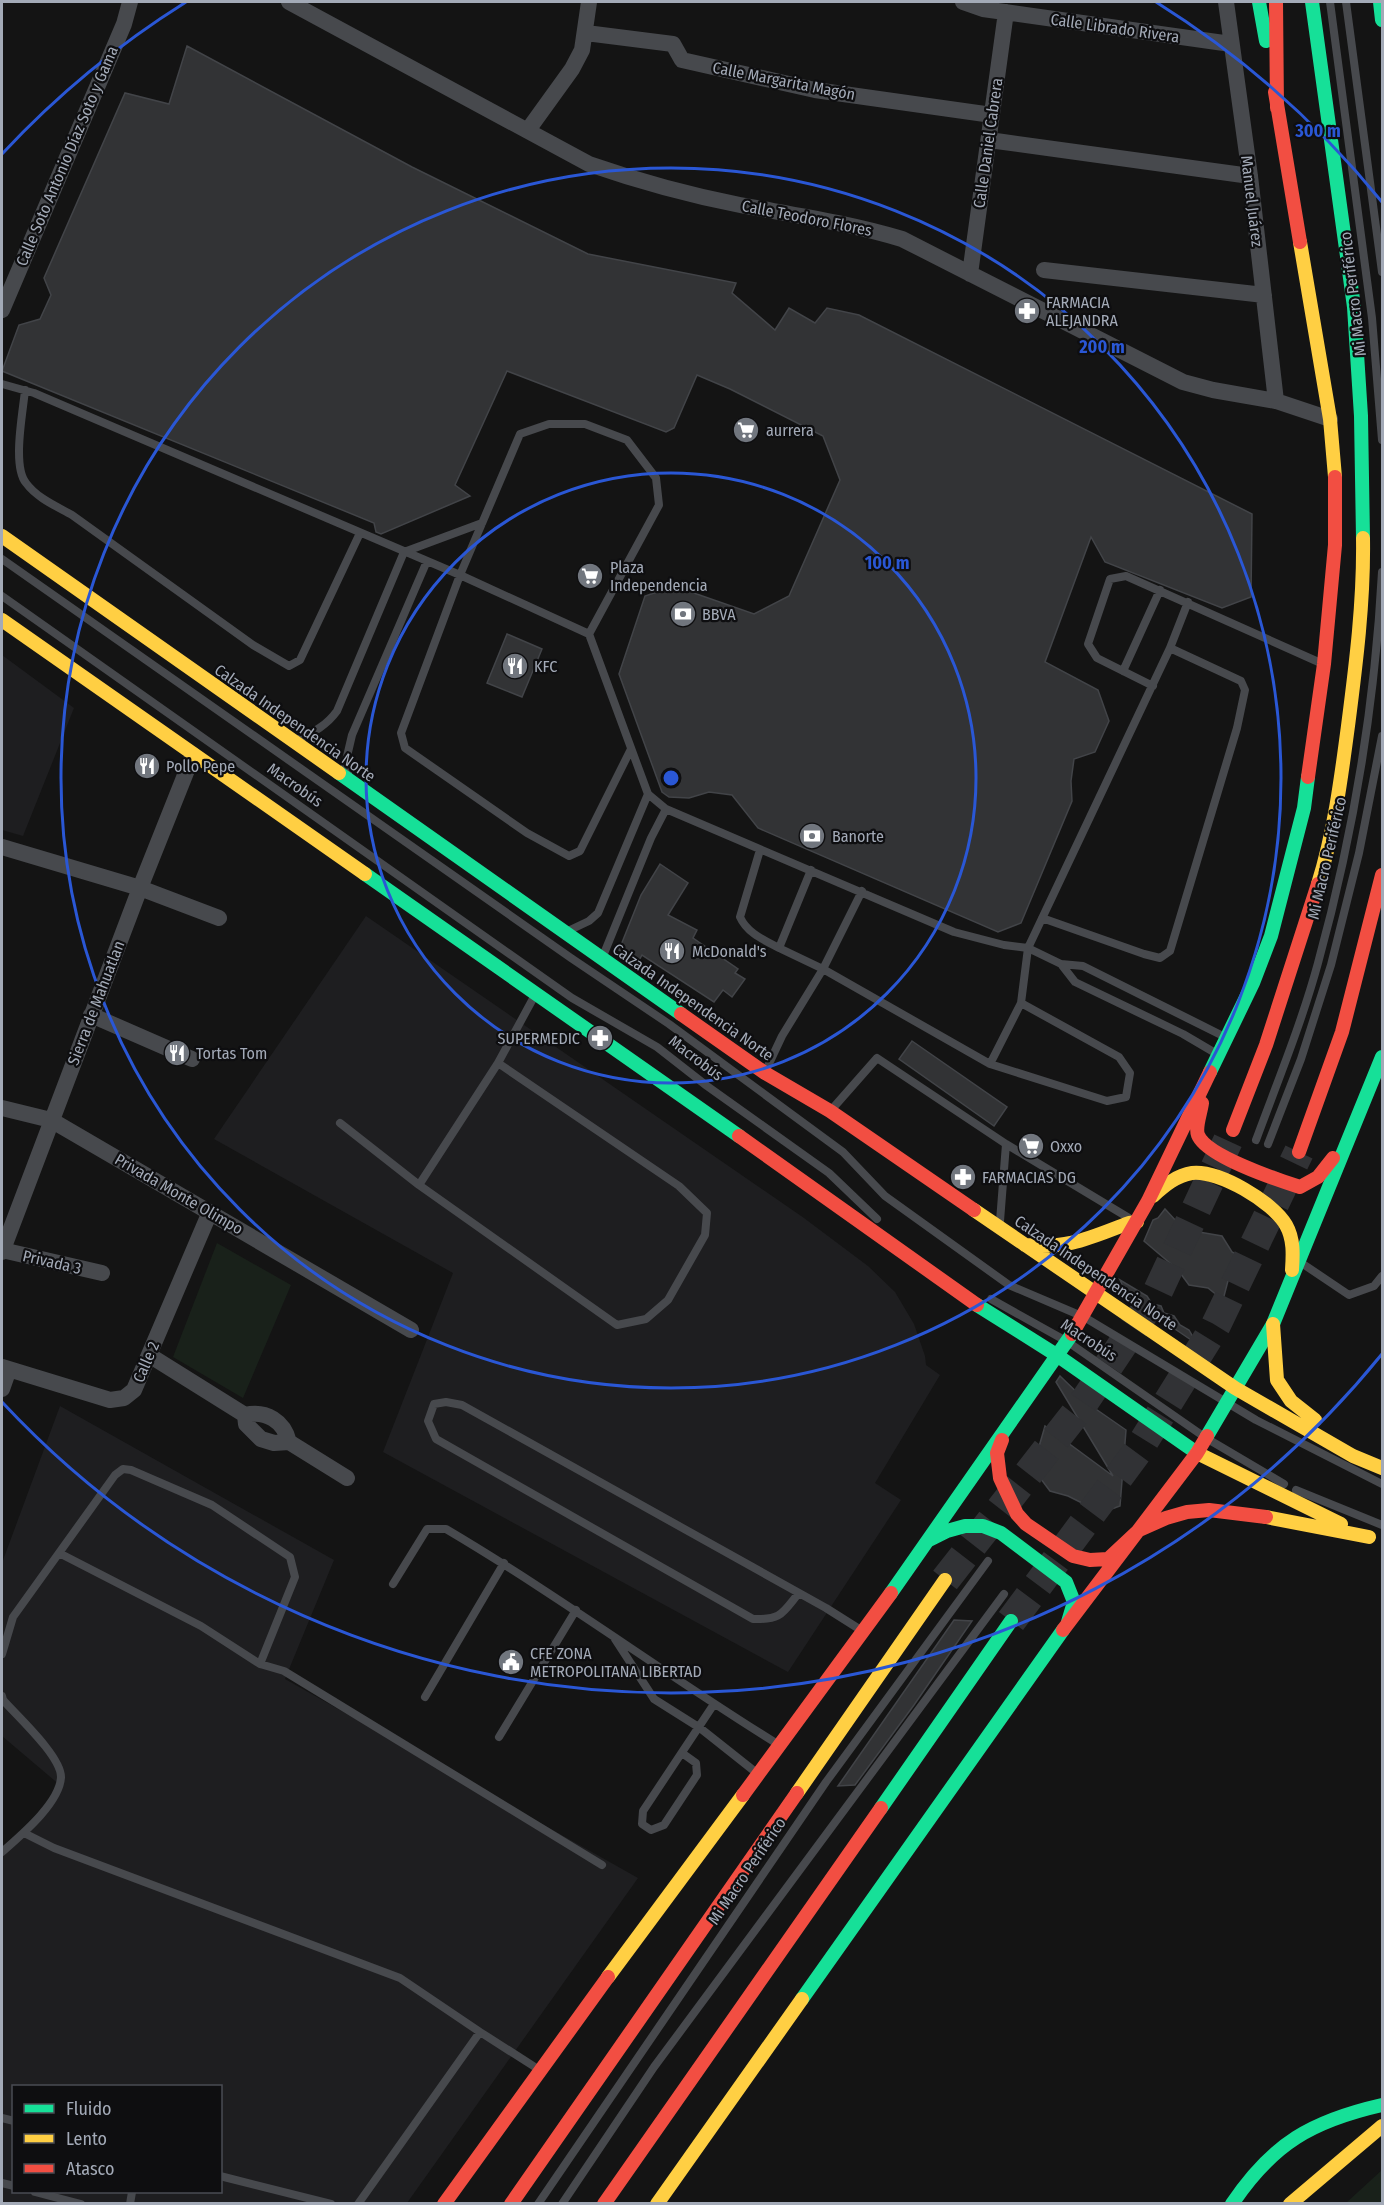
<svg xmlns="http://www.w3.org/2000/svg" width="1384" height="2205" font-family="'Fira Sans Condensed',sans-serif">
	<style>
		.built { fill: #1e1e20; fill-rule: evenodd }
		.green { fill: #19211a }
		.building { fill: #323335; stroke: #424448; stroke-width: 1.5 }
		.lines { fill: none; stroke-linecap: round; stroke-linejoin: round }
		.highway-tunnel { stroke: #313235; stroke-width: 30; stroke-dasharray: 30 15; stroke-linecap: butt }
		.lane { stroke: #47494d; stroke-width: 8 }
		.street { stroke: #47494d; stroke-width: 16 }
		.fast { stroke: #16e098; stroke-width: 14 }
		.slow { stroke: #ffcf43; stroke-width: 14 }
		.jam { stroke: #f24e42; stroke-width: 14 }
		.ring { fill: none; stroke: #2a57d5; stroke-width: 3 }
		.labels { text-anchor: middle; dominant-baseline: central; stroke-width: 4.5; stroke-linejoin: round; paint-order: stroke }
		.street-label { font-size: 16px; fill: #a3aab7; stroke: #0e0e10 }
		.poi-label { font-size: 16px; fill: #a3aab7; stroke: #0e0e10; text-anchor: start }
		.centre { fill: #2a57d5; stroke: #0e0e10; stroke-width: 3 }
		.ring-label { font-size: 18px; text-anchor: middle; font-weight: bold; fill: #2a57d5; stroke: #0e0e10; stroke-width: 4.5; stroke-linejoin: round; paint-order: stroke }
	</style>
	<rect width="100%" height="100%" fill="#141414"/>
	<path class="built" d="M2,655L74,708L23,836L2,830Z
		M366,916L804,1218L868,1266L895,1292L914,1324L925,1356L926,1365L940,1375L875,1483L901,1500L788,1672L383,1452L453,1273L214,1139Z
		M60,1406L334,1560L285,1679L638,1878L407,2203H2V1848L19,1835L61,1786L2,1736V1563ZM14,2086H220V2192H14Z"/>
	<path class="green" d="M217,1243L291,1285L243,1398L173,1357Z
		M1382,2170V2203H1346Z"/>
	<path class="building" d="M187,46L412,167L588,254L736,283L732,293L775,330L789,308L815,323L827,308L859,315L1252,514L1251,597L1222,608L1105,562L1091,537L1045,662L1098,690L1109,721L1095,752L1074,759L1071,781L1072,801L1021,923L998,932L758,828L732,795L709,792L689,798L669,797L662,792L619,674L645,596L660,591L665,583L754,614L789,596L840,480L823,436L730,389L697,375L674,428L666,432L507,371L455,485L470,496L381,534L376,532L374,523L2,371L19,325L40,319L51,295L44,278L125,93L169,104Z
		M507,634L542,649L522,697L487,683Z
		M660,864L688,883L668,915L697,930L693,938L738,969L735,973L745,979L732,997L723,990L714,1002L642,955L637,964L619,950L641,895Z
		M912,1041L1007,1107L994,1126L899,1059Z
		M1165,1209L1177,1222L1199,1232L1222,1236L1232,1252L1250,1262L1229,1277L1223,1300L1208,1288L1189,1285L1178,1270L1144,1241L1153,1220L1158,1218Z
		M1120,1280L1147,1296L1152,1304L1161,1306L1164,1313L1174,1316L1180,1325L1189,1330L1197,1344L1128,1297Z
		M1060,1376L1090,1405L1126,1430L1120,1506L1109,1510L1102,1519L1086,1505L1068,1496L1050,1491L1038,1475L1022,1465L1038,1450L1045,1426L1113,1476L1056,1382Z
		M954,1620L972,1621L914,1705L855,1785L838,1786Z"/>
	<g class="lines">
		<path class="highway-tunnel" d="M945,1580L1082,1405L1157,1293L1233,1130
			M1011,1621L1137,1452L1216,1325L1299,1152"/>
		<path class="lane" d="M1330,2L1372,318L1382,440
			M1346,2L1382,272
			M2,384L34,393L460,575L589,634L648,794L666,809L954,932L1004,945L1028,948L1061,964L1083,966L1225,1037
			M25,390C23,412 12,466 26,483C37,498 56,506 72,515L253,645L289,666L300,660L360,533
			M2,559L571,958L669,1024L843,1152L885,1196L1009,1285L1084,1317L1256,1420L1382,1484
			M2,596L572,998L657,1047L707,1086L829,1173L877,1219
			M589,634L659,505L656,478L627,440L585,424H549L520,434L460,575L401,733L405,748L527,833L569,856L580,851L631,749
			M1123,671L1160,590
			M1153,686L1097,658L1088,644L1110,579L1126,576L1323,664
			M299,739C314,732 327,725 337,711L404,552L482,523
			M348,773L345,765L352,735L427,561
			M760,850L740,917C747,933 764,940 779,948L811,870
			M1042,918L1144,954L1160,958L1170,951L1237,728L1245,690L1241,681L1170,648
			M570,930L589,921L598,913L648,794
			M779,948L823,969L862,891
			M603,956L651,838L666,809
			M1061,964L1075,982L1183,1034L1217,1054
			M990,1064L1107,1101L1126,1097L1130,1073L1119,1057L1021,1003
			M766,1070L782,1036L823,969L990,1064L1021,1003L1028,948L1170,648L1188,602
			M833,1108L877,1058L1006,1144L1000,1221
			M340,1123L419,1185L617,1325L646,1319L668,1300L705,1235L707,1213L679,1186L498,1063
			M1256,1140C1277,1083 1302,1022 1318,963C1353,836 1375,704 1382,572
			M1006,1144L1129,1218
			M1268,1144L1301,1059L1331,965L1359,853L1382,736
			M419,1185L498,1063L535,995
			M1300,1262L1349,1295L1374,1286L1382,1276
			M991,1299L1068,1342L1206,1438L1284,1484
			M1296,1490L1382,1525
			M59,1553L201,1626L260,1664
			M393,1584L427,1529H446C561,1597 666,1675 779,1745
			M798,1594C782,1614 781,1620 753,1619L436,1439L428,1421L434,1404L446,1402L462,1405L826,1608L864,1632
			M615,1639L654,1699L700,1728L758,1774
			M2,1654L13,1617L115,1475L123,1469L131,1470L212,1505L290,1557L295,1577L260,1664L284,1671L602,1865
			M2,1696L3,1700C17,1716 61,1756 61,1777C60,1803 20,1836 2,1852
			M425,1697L504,1563
			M499,1737L576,1610
			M682,1753L696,1763L697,1775L664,1825L651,1830L642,1824L643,1811L714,1704
			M24,1833L54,1848L400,1978L480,2032L358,2204
			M480,2032L538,2069
			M2,2118L14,2121
			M220,2176L331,2204
			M2,2183L14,2186
			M35,2192L81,2204
			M130,2204L132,2192
			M538,2204L826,1782L988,1561
			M562,2204L654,2067L1004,1594"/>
		<path class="street" d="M289,2L589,164C638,181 689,195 740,205C794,215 849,223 902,239L1183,382L1213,390L1276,401L1330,419
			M963,2L983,9L1231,44
			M1226,2L1250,176L1276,401
			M586,33L673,44L682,60L815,90L992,115
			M528,130L572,69L582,50L589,2
			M989,140L1250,176
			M1044,270L1264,295
			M970,274L1006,12
			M2,310L124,24L130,2
			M2,847L140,888L219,918
			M91,1015L192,1059
			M2,1108L51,1120L411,1330
			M2,1250L102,1273
			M2,1252L140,888L193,755
			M149,1355L245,1415L246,1424L261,1439L274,1443L289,1442L347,1478
			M2,1367L110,1400L124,1398L134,1390L210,1212
			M2,1389L9,1369
			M245,1415C266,1410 284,1421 289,1442"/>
		<path class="fast" d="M1259,2L1266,41
			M1312,2L1354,307L1361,416L1363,538
			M1380,2L1382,20
			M339,773L681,1014
			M365,874L739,1136
			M1210,1072L1253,983L1271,936L1304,808L1308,777
			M977,1305L1058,1356L1197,1453
			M1207,1436L1273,1324L1382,1057
			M929,1540L947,1531L965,1526H983L1001,1533L1066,1582L1074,1602L1068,1622
			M891,1593L1072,1334
			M881,1808L1011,1621
			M802,1999L1063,1630
			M1232,2204C1273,2143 1312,2121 1382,2105"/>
		<path class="slow" d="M1300,242L1330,419L1335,477
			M2,536L339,773
			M2,620L365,874
			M1318,884C1334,833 1341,779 1348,726C1356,664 1364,601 1363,538
			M1153,1196C1164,1186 1177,1175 1192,1173C1219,1170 1273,1202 1286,1225C1294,1239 1293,1255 1292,1270
			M974,1210L1235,1388
			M1025,1245C1069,1249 1089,1238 1129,1223L1137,1222
			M1273,1324L1277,1380L1291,1401L1315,1420
			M1235,1388L1353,1456L1382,1468
			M1197,1453L1341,1524
			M1266,1517L1369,1537
			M797,1793L945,1580
			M608,1977L743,1795
			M657,2204L802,1999
			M1290,2204L1382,2126"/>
		<path class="jam" d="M1276,2L1277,108
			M1275,92L1300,242
			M1308,777L1324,664L1335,545V477
			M681,1014L765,1073L830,1111L974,1210
			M1202,1103C1201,1112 1195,1127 1198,1135C1206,1156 1278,1180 1300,1187L1318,1177L1333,1158
			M1233,1130L1266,1045L1318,884
			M739,1136L977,1305
			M1299,1152L1342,1032L1382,875
			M1072,1334L1148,1201L1210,1072
			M1002,1440L997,1453L1000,1478L1017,1514L1026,1524L1073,1556L1090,1560L1108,1559L1139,1530L1166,1518L1187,1512L1209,1510L1266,1517
			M1063,1630L1197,1453L1207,1436
			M743,1795L891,1593
			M444,2204L608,1977
			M511,2204L797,1793
			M604,2204L881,1808"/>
	</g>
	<g class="ring">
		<circle cx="671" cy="778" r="305"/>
		<circle cx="671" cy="778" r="610"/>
		<path d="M1382 1354A915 915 0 0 1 2 1402M2 154A915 915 0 0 1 186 2M1156 2A915 915 0 0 1 1382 202"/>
	</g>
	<defs>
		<g id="pharmacy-disc" transform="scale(1.35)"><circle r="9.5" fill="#71767e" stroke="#0e0e10"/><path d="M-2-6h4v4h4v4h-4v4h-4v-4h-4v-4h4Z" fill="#fff"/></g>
		<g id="supermarket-disc" transform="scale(1.35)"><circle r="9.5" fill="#71767e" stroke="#0e0e10"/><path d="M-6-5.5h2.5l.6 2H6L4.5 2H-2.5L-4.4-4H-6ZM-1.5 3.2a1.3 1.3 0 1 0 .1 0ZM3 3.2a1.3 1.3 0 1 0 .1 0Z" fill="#fff"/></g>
		<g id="bank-disc" transform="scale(1.35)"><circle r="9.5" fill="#71767e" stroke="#0e0e10"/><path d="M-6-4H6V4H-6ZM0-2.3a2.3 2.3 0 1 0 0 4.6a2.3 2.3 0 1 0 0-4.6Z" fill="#fff"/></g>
		<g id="restaurant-disc" transform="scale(1.35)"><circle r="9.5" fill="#71767e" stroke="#0e0e10"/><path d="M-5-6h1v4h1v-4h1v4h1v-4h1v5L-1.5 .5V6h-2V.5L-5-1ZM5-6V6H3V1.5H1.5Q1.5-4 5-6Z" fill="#fff"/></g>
		<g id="civic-disc" transform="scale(1.35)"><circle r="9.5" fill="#71767e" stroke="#0e0e10"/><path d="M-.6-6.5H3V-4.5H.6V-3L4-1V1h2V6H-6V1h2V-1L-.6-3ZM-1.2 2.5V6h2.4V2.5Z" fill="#fff"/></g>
	</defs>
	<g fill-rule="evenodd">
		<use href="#pharmacy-disc" x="1027" y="311"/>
		<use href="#supermarket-disc" x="746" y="430"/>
		<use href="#supermarket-disc" x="590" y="576"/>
		<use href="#bank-disc" x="683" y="614"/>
		<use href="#restaurant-disc" x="515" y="666"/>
		<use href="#restaurant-disc" x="147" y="766"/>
		<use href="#bank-disc" x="812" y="836"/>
		<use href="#restaurant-disc" x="672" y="951"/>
		<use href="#pharmacy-disc" x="600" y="1038"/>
		<use href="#restaurant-disc" x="177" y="1053"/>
		<use href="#supermarket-disc" x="1031" y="1146"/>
		<use href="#pharmacy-disc" x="963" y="1177"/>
		<use href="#civic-disc" x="511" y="1662"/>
	</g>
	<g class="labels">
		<g class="street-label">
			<text transform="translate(1115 28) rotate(8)">Calle Librado Rivera</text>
			<text transform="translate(784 81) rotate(11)">Calle Margarita Magón</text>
			<text transform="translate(988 143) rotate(-82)">Calle Daniel Cabrera</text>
			<text transform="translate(67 156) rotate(-67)">Calle Soto Antonio Díaz Soto y Gama</text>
			<text transform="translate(1252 201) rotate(83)">Manuel Juárez</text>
			<text transform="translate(807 218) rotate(11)">Calle Teodoro Flores</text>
			<text transform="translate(1353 294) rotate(-97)">Mi Macro Periférico</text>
			<text transform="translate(295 723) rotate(35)">Calzada Independencia Norte</text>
			<text transform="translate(295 785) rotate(35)">Macrobús</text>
			<text transform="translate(1327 858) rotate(-77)">Mi Macro Periférico</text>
			<text transform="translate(693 1002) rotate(35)">Calzada Independencia Norte</text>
			<text transform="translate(96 1003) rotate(-69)">Sierra de Mahuatlan</text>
			<text transform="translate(696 1058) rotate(37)">Macrobús</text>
			<text transform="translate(179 1194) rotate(30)">Privada Monte Olimpo</text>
			<text transform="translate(52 1262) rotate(13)">Privada 3</text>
			<text transform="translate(1096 1273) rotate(34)">Calzada Independencia Norte</text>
			<text transform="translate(1089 1340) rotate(33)">Macrobús</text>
			<text transform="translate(146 1362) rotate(-67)">Calle 2</text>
			<text transform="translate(747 1871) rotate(-56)">Mi Macro Periférico</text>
		</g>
		<g class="poi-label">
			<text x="1046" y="302">FARMACIA<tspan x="1046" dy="18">ALEJANDRA</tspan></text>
			<text x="766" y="430">aurrera</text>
			<text x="610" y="567">Plaza<tspan x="610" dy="18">Independencia</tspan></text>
			<text x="702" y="614">BBVA</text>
			<text x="534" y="666">KFC</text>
			<text x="166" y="766">Pollo Pepe</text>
			<text x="832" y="836">Banorte</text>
			<text x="692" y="951">McDonald's</text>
			<text x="580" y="1038" text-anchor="end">SUPERMEDIC</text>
			<text x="196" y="1053">Tortas Tom</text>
			<text x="1050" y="1146">Oxxo</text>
			<text x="982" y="1177">FARMACIAS DG</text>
			<text x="530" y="1653">CFE ZONA<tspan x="530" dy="18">METROPOLITANA LIBERTAD</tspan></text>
		</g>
	</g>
	<circle cx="671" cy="778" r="9" class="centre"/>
	<g class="ring-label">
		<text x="1318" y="137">300 m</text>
		<text x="1102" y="353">200 m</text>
		<text x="887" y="569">100 m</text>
	</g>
	<rect width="1384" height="2205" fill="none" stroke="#a3aab7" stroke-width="6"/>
	<rect x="12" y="2085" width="210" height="108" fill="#0e0e10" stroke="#4a4c53" stroke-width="1.5"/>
	<rect x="24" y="2104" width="30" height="9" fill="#16e098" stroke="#4a4c53" stroke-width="1.5"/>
	<text x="66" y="2115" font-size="18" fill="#a3aab7">Fluido</text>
	<rect x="24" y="2134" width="30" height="9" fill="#ffcf43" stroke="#4a4c53" stroke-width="1.5"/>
	<text x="66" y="2145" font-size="18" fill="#a3aab7">Lento</text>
	<rect x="24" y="2164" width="30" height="9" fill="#f24e42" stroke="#4a4c53" stroke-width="1.5"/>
	<text x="66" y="2175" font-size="18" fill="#a3aab7">Atasco</text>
</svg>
